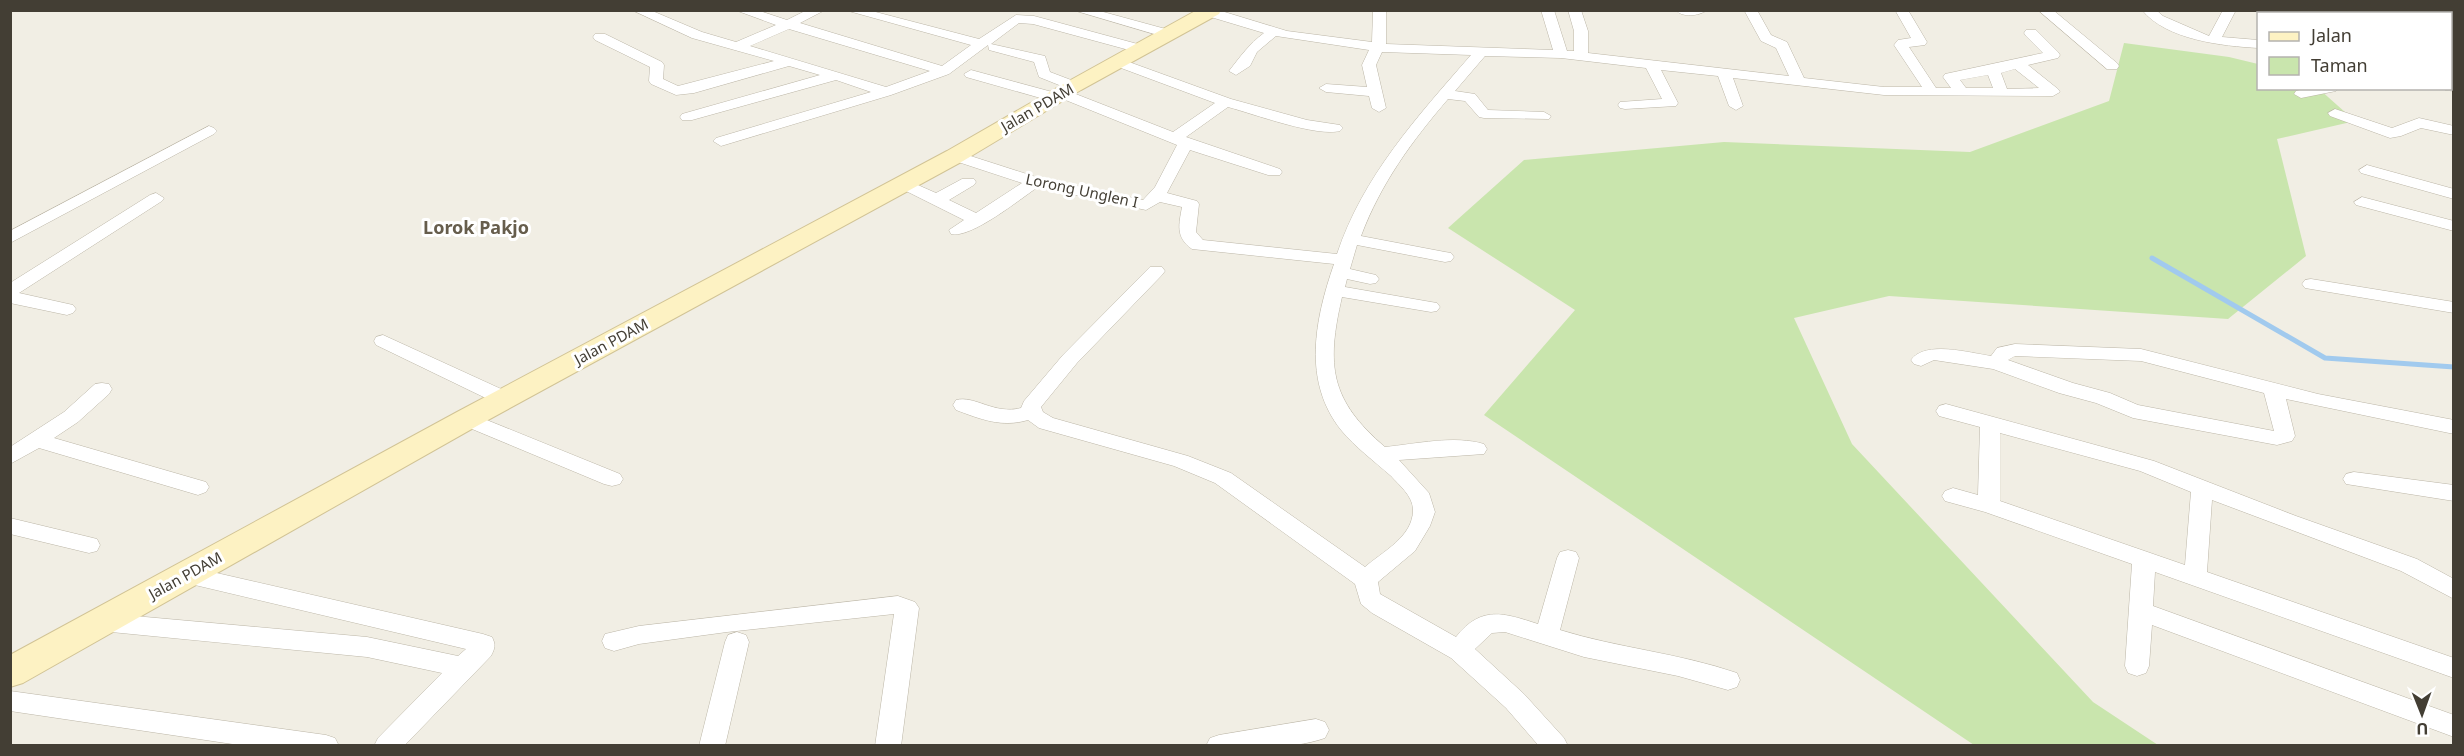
<svg xmlns="http://www.w3.org/2000/svg" width="2464" height="756" font-family="'Noto Sans',sans-serif">
	<style>
		.green { fill: #c9e5ad }
		.lines { fill: none; stroke-linecap: round; stroke-linejoin: round }
		.stream { stroke: #a1caee; stroke-width: 5 }
		.street-casing { stroke: #bcb6a7; stroke-width: 1 }
		.secondary-casing { stroke: #d1c395; stroke-width: 2 }
		.street { fill: #fff; fill-rule: evenodd }
		.secondary { fill: #fdf2c3; fill-rule: evenodd }
		.labels { text-anchor: middle; dominant-baseline: central; stroke-width: 6; stroke-linejoin: round; paint-order: stroke }
		.street-label { font-size: 15px; fill: #433e34; stroke: #fff }
		.quarter-label { font-size: 18px; font-weight: bold; fill: #665d4c; stroke: #fff }
	</style>
	<rect width="100%" height="100%" fill="#f1eee4"/>
	<path class="green" d="M2124,43L2229,57L2258,64V88L2319,89L2355,121L2277,139L2306,256L2228,319L1889,296L1794,318L1852,444L2093,702L2158,745H1974L1484,415L1575,310L1448,228L1524,160L1724,142L1970,152L2109,101Z"/>
	<g class="lines">
		<path class="stream" d="M2152,258L2325,358L2454,367"/>
		<g class="street-casing">
			<path id="street" d="M632,10H650L702,32L736,42L776,25L735,10H757L787,20L807,10H825L800,23L942,66L971,45L845,10H868L979,39L1016,15L1034,16L1145,46L1147,49L1140,53L1033,24L1019,23L991,44L1045,56L1050,72L1079,83L1081,86L1079,89H1069L1039,77L1034,62L989,50L988,45L949,74L891,95L721,146L713,141L716,138L871,92L836,80L692,120H682L680,117L682,114L820,75L789,66L694,93L676,95L651,84L649,81L650,67L595,40L593,37L595,34H605L662,62L664,65L663,79L678,86L774,61L692,38ZM789,29L930,71L886,87L750,46Z
				M1073,10H1096L1173,31L1175,34L1168,38Z
				M1203,10H1218L1287,31L1372,42L1373,12L1386,10V44L1553,50L1541,10H1554L1567,51H1574V31L1568,10H1581L1588,31V53L1789,76L1776,48L1761,41L1744,10H1757L1771,35L1787,42L1804,78L1884,87H1922L1894,45L1898,40L1911,38L1895,10H1908L1927,42L1925,45L1909,47L1936,88H1951L1943,77L1945,74L2043,53L2026,36L2024,33L2026,30H2036L2058,52L2060,55L2058,58L2028,65L2058,89L2060,92L2053,96L1884,95L1733,78L1743,106L1736,110L1729,106L1718,76L1661,70L1678,103L1676,106L1625,109L1620,108L1618,105L1620,102L1662,99L1646,68L1561,58L1485,56L1455,91L1475,94L1488,110L1544,112L1551,116L1549,119L1484,118L1479,117L1465,101L1448,99C1412,141 1381,183 1361,236L1445,252L1451,253L1454,257L1451,261L1445,262L1357,245L1350,269L1376,275L1379,279L1376,283L1370,284L1347,279L1345,287L1431,302L1437,303L1440,307L1437,311L1431,312L1342,297C1326,366 1330,400 1385,447C1416,444 1454,435 1484,444L1487,449L1484,454L1399,460L1429,493L1435,512L1430,526L1415,551L1378,582L1380,594L1456,637C1481,605 1504,613 1538,624L1557,558L1560,552L1568,550L1576,552L1579,558L1560,630C1618,648 1679,653 1737,673L1740,680L1737,687L1728,690L1678,676L1584,657L1505,632L1492,633L1475,649L1524,694L1564,738L1568,746H1539L1506,708L1451,658L1372,613L1361,604L1355,584L1215,483L1174,466L1039,428L1028,420C1002,428 980,419 956,410L953,405L956,400C975,395 994,415 1021,408L1024,401L1063,355L1150,267H1162L1165,271L1162,275L1077,363L1041,407L1043,412L1053,418L1188,456L1231,473L1365,567C1382,552 1413,537 1413,510C1413,496 1399,485 1391,476C1374,461 1355,447 1341,430C1302,381 1315,319 1334,264L1192,249C1175,237 1179,224 1182,207L1160,202L1146,210L1038,187C1020,199 971,239 951,234L949,230L964,220L896,186L894,183L902,178L936,193L962,179H974L976,182L974,185L949,200L976,213L1022,183L949,159L947,156L955,151L1039,178L1143,200L1155,187L1177,145L1063,99L1056,102L1051,101L966,77L964,74L971,70L1056,93L1063,90L1068,91L1173,132L1215,103L1113,65L1111,62L1118,58L1231,99L1307,120L1340,125L1343,128L1340,131C1316,137 1254,114 1228,107L1186,137L1280,169L1282,172L1280,175H1268L1190,150L1167,193L1197,201L1199,204L1196,232L1203,240L1337,254C1363,176 1417,117 1471,55L1382,52L1376,65L1386,108L1379,112L1372,108L1369,96L1326,92L1319,88L1326,84L1367,87L1362,65L1369,50L1276,36L1257,52L1250,66L1236,75L1229,71C1240,57 1249,44 1264,33L1204,15ZM2015,69L2039,88L2007,89L2001,73ZM1988,75L1993,88H1966L1960,80Z
				M1676,10H1707C1700,16 1681,18 1676,10Z
				M2038,10H2053L2117,63L2119,66L2117,69H2107Z
				M2142,10H2156L2163,16L2209,36L2223,10H2236L2222,37L2258,40V48C2223,46 2166,40 2142,10Z
				M2304,10H2317V14H2304Z
				M2450,52H2454V60H2450Z
				M2450,83H2454V91L2445,90L2444,88H2450Z
				M2307,88H2338L2336,91L2301,98L2294,94L2296,91Z
				M2335,109L2392,128L2419,118L2454,126V135L2421,128L2401,136L2390,138L2330,116L2328,113Z
				M209,126L214,128L217,131L214,134L10,243V231Z
				M2367,165L2454,189V199L2361,173L2359,170Z
				M156,193L164,198L162,201L19,293L73,305L76,309L73,313L67,315L10,303V283L150,195Z
				M2362,197L2454,221V231L2356,205L2354,202Z
				M2311,279L2454,302V313L2305,288L2302,284L2305,280Z
				M383,335L512,394L515,399L512,404L505,406L498,404L376,345L374,341L376,337Z
				M2015,344L2141,349L2318,394L2454,420V434L2286,399L2295,436L2292,441L2277,445L2133,418L2096,403L2059,393L1993,369L1934,360L1921,366L1914,364L1911,360C1925,340 1970,353 1991,356L1997,348ZM2015,356L2141,361L2264,393L2274,431L2138,405L2110,393L2073,383L2008,360Z
				M102,383L109,384L112,389L109,394L78,422L54,438L206,482L209,487L206,492L198,495L39,448L10,464V447L64,412L95,384Z
				M1946,404L2154,461L2296,516L2417,559L2454,579V599L2401,571L2212,500L2207,572L2454,658V678L2155,572L2153,606L2454,715V737L2152,625L2149,666L2146,673L2137,676L2128,673L2125,666L2132,564L1985,512L1945,501L1942,496L1945,491L1953,488L1978,495L1980,427L1939,416L1936,411L1939,406ZM2000,433L2140,471L2191,492L2185,565L2000,501Z
				M467,412L620,474L623,479L620,484L612,486L604,484L460,424L457,419L460,414Z
				M2354,472L2454,485V501L2346,484L2343,479L2346,474Z
				M10,518L89,537L97,539L100,545L97,551L89,553L10,534Z
				M186,566L483,634L492,637C496,645 495,648 491,656L404,746H374L378,738L442,673L367,657L101,631L93,629L89,622L93,615L101,613L367,637L458,656L466,649L178,581L175,575L178,569Z
				M898,596L915,602L919,608L901,746H875L894,614L727,632L639,644L614,651L605,648L602,641L605,634L639,626Z
				M737,632L746,635L749,642L725,746H699L725,642L728,635Z
				M10,691L326,735L335,738L339,746H246L10,711Z
				M1316,719L1325,722L1329,730L1325,738C1288,751 1245,746 1206,746L1210,738L1219,735Z"/>
		</g>
		<g class="secondary-casing">
			<path id="secondary" d="M1197,10H1221L1219,14L1081,90L963,161L477,426L23,683L10,687V655L457,412L947,151L1067,82Z"/>
		</g>
		<use href="#street" class="street"/>
		<use href="#secondary" class="secondary"/>
	</g>
	<g class="labels">
		<g class="street-label">
			<text transform="translate(1037 107) rotate(-30)">Jalan PDAM</text>
			<text transform="translate(1082 190) rotate(12)">Lorong Unglen I</text>
			<text transform="translate(611 341) rotate(-28)">Jalan PDAM</text>
			<text transform="translate(185 575) rotate(-29)">Jalan PDAM</text>
		</g>
		<g class="quarter-label">
			<text x="476" y="227">Lorok Pakjo</text>
		</g>
	</g>
	<rect width="2464" height="756" fill="none" stroke="#433e34" stroke-width="24"/>
	<rect x="2257" y="12" width="195" height="78" fill="#ffffff" stroke="#b4b2ae" stroke-width="1.5"/>
	<rect x="2269" y="32" width="30" height="9" fill="#fdf2c3" stroke="#b4b2ae" stroke-width="1.5"/>
	<text x="2311" y="42" font-size="18" fill="#433e34">Jalan</text>
	<rect x="2269" y="57" width="30" height="18" fill="#c9e5ad" stroke="#b4b2ae" stroke-width="1.5"/>
	<text x="2311" y="72" font-size="18" fill="#433e34">Taman</text>
	<g transform="translate(2422 714) rotate(179)" stroke="#ffffff" stroke-width="4.5" paint-order="stroke">
	<path d="M0-4.5L10 22L0 15L-10 22Z" fill="#433e34"/>
	<text y="-9" font-size="16" font-weight="bold" text-anchor="middle" fill="#433e34">U</text>
	</g>
</svg>
